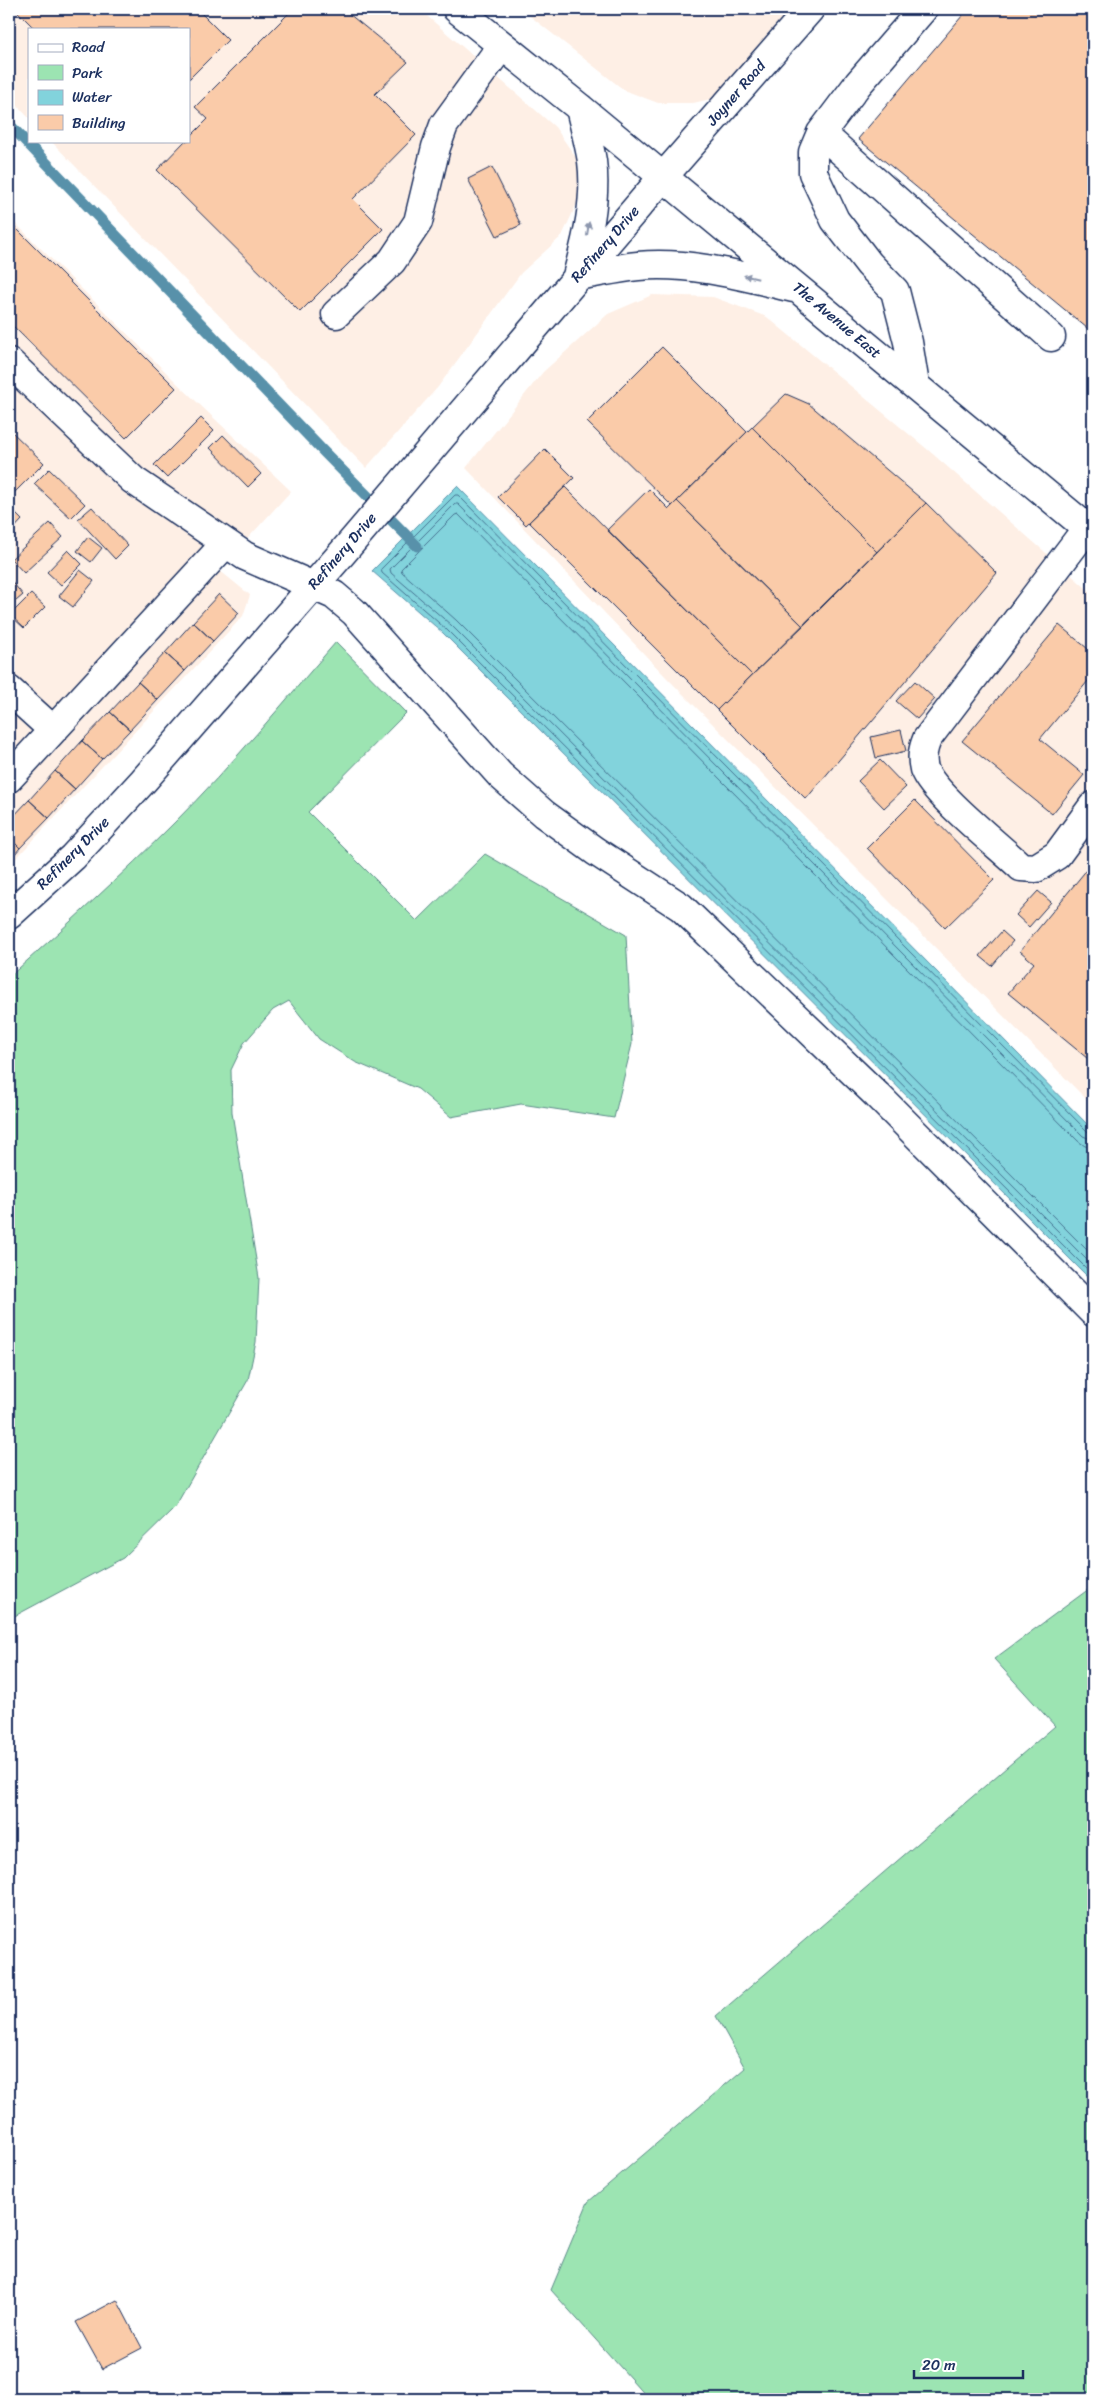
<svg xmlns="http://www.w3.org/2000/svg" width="1102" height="2408" font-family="Sriracha,sans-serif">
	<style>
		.built { fill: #feefe5 }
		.green { fill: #9ce4b2; stroke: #5c8a88 }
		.water { fill: #82d3dc; stroke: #5991aa }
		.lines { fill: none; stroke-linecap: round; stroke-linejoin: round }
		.shore { stroke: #447190; stroke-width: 1 }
		.stream { stroke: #5991aa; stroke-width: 11 }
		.building { fill: #facba9; stroke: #1b2f5e }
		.minor-casing { stroke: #1b2f5e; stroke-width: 31 }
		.minor { stroke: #fff; stroke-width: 28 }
		.oneway { fill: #8d97ae }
		.labels { text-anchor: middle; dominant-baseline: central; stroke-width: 4; stroke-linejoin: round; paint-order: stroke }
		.street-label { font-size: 15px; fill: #1b2f5e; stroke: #fff }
	</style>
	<rect width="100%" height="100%" fill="#fff"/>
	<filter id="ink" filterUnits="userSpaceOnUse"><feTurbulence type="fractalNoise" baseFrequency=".02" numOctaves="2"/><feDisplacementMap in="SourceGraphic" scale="10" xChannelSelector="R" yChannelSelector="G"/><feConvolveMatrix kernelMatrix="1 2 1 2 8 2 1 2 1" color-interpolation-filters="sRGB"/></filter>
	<g filter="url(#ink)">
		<path class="built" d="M9,9H419L555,127L581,165L583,190L562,236L521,273L438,387L366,468L51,141H189V29H29V118L9,97Z
			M521,9H790L734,78L711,99L693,103H658L624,90Z
			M9,217L179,385L291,491L219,570L250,595L243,616L9,866Z
			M652,295L713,297L767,317L927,449L1093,594V1106L668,679L466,468L543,372L608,314Z"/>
		<path class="green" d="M336,642L406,713L308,812L417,921L485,854L626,935L632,1044L614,1118L521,1104L451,1117L418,1089L355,1062L319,1039L289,1001L273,1010L244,1043L231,1070L232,1113L259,1278L256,1342L248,1380L175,1507L123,1558L9,1619V977C65,927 121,876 175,822C232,765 283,703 336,642Z
			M1093,1586V2399H649L551,2290L588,2202L745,2068L716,2016L1055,1726L994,1659Z"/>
		<path class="water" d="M457,486L1093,1130V1282L443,633L372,571Z"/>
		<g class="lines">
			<path class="shore" d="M1093,1133L1088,1132L458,495H455L381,569L382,573L447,630L1093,1275
				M1093,1140L1083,1136L458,504H455L390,569L391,573L451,625L1093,1266
				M1093,1147L1085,1146L1078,1141L458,514L455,515L401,569L402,572L456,620L1093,1256"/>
			<path class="stream" d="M9,124L325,453L417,546"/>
		</g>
		<path class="building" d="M15,9H197L228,40L189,79V29H35Z
			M293,9H343L408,62L375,94L416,135L353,199L383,229L300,312L157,170L185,141H189V138L208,119L195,107Z
			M968,9H1093V333L858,139Z
			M492,167L521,225L497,236L468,179Z
			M9,221L176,388L126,438L9,322Z
			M662,347L747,432L672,506L587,422Z
			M786,394L809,404L926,503L877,552L752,427Z
			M201,418L214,431L167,478L154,465Z
			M752,427L877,552L803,626L677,501Z
			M9,429L44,463L9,498Z
			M223,435L261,474L248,487L210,448Z
			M545,449L574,478L526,525L498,497Z
			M49,469L85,504L71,518L34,484Z
			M565,487L752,675L717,710L529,522Z
			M649,489L669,509L677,501L803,626L752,675L607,530Z
			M926,503L997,573L806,799L717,710Z
			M9,507L22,520L9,534Z
			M92,507L128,546L115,559L78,519Z
			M50,523L63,537L24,573L11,559Z
			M88,537L102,548L91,562L77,551Z
			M68,550L82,564L61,585L47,572Z
			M80,570L94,581L73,607L59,596Z
			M9,578L23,595L9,607Z
			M31,594L45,607L24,628L10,615Z
			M219,594L239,613L213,641L193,622Z
			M193,622L213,641L185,671L165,653Z
			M1059,625L1093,653V675L1040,739L1084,775L1052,814L962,741Z
			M165,653L185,671L158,700L138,682Z
			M915,681L935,699L917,719L896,701Z
			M138,682L158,700L130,730L110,712Z
			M110,712L130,730L102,759L82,741Z
			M901,730L906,751L876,758L871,737Z
			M82,741L102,759L75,789L55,771Z
			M880,760L906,787L884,808L858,781Z
			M55,771L75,789L49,818L29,800Z
			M29,800L49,818L20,848L9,837V821Z
			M915,800L994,880L945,928L867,848Z
			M9,837L20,848L9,861Z
			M1093,862V1063L1008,993L1034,963L1020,951Z
			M1038,891L1051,902L1029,927L1016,915Z
			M1002,931L1013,941L992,966L980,956Z
			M117,2300L142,2348L102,2369L76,2322Z"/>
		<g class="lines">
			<g class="minor-casing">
				<path id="minor" d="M457,9L580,108L1093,533
					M580,108C584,125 589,143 592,161C597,200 587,239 577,276C597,273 618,268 638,266C690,261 743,276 793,288
					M821,133L1051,337
					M336,314L392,261L418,222L436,147L444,125L502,45
					M9,362L133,480L245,556L334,595L354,612L500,775L544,814L595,851L681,907L877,1095L1093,1312
					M915,385L908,342L895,291L869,264L835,220L813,173V152L821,133L858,84L923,9
					M1087,528L927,739C923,749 921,757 924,769C933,794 999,846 1021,867L1036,868L1057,855L1093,806
					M9,690L53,730
					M9,778L225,544
					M9,915L73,857L143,781L344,551L663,177L810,9"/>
			</g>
			<use href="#minor" class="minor"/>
		</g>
		<defs><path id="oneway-solid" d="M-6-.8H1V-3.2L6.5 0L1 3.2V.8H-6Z" transform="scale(1.25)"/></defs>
		<g class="oneway">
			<use href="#oneway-solid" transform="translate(588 229) rotate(-81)"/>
			<use href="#oneway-solid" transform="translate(751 277) rotate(-167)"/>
		</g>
	</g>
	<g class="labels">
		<g class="street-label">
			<text transform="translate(736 93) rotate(-49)">Joyner Road</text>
			<text transform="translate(605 244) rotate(-49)">Refinery Drive</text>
			<text transform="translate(837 320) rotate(40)">The Avenue East</text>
			<text transform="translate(342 551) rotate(-49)">Refinery Drive</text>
			<text transform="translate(73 853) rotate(-45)">Refinery Drive</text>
		</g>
	</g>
	<rect width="1102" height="2408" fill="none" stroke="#fff" stroke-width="30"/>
	<rect x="15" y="15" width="1072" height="2378" fill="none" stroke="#1b2f5e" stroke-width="2" filter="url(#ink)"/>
	<rect x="28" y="28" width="162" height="115" fill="#ffffff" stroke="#a4acbf"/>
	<rect x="38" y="44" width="25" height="8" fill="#ffffff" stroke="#a4acbf"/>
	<text x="72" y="52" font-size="15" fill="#1b2f5e">Road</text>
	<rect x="38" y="65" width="25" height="15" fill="#9ce4b2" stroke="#a4acbf"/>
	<text x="72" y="78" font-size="15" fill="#1b2f5e">Park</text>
	<rect x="38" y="90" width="25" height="15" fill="#82d3dc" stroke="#a4acbf"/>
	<text x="72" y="102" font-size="15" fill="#1b2f5e">Water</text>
	<rect x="38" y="115" width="25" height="15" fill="#facba9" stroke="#a4acbf"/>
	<text x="72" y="128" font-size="15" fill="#1b2f5e">Building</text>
	<path d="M914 2370v8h109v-8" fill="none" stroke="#1b2f5e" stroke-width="2.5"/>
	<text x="922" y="2370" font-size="15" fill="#1b2f5e" stroke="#ffffff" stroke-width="4" paint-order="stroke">20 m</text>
</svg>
